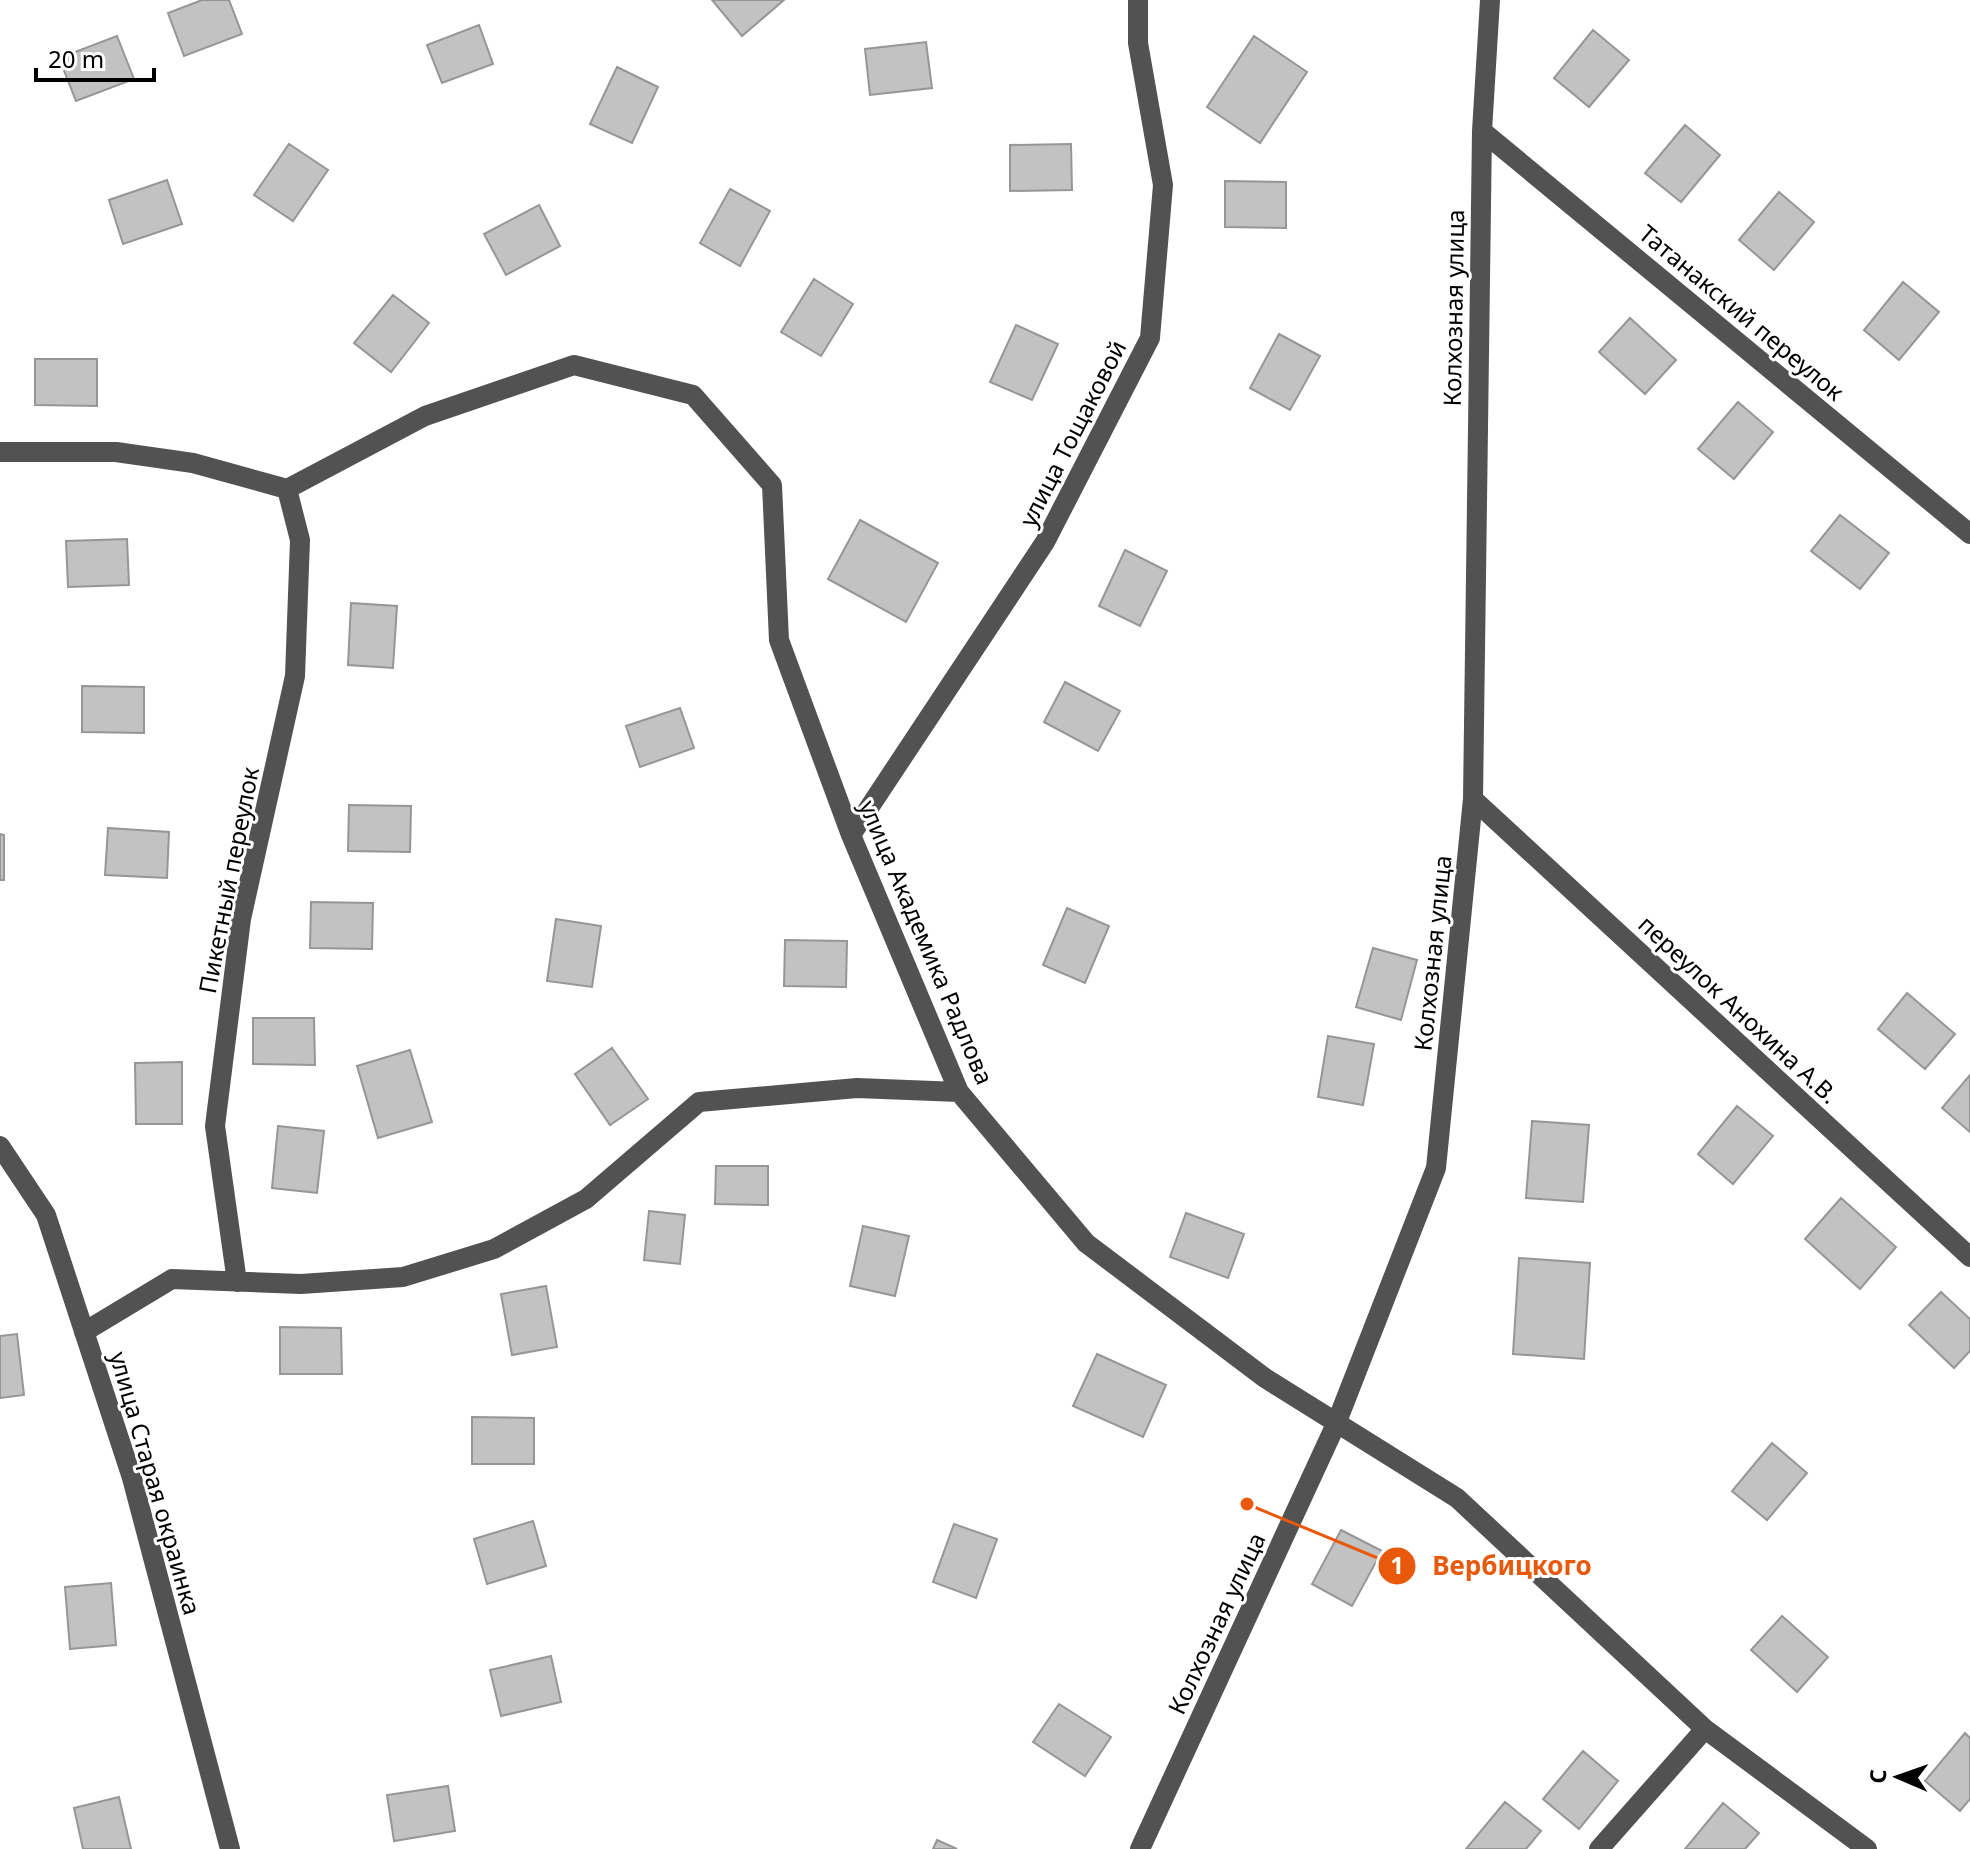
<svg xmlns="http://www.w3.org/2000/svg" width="1970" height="1849" font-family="'Noto Sans',sans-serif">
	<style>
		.building { fill: #c2c2c2; stroke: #969696; stroke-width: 2 }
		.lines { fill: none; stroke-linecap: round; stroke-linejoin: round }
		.minor { stroke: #525252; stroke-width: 20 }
		.labels { text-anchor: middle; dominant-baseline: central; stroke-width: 6; stroke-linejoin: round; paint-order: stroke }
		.street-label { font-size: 24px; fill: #000; stroke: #fff }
		.leader { fill: none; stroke: #e8590c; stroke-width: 3 }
		.callout-dot { fill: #e8590c; stroke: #fff; stroke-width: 3 }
		.mark-label { font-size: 24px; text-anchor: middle; font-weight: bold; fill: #fff }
		.callout-label { font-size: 26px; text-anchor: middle; font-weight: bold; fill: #e8590c; stroke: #fff; stroke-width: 6; stroke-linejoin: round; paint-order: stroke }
	</style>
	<rect width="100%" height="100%" fill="#fff"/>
	<path class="building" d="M202,0H229L242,34L184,56L168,13Z
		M712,0H784L742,36Z
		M479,25L493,64L442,83L427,45Z
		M1593,30L1629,60L1589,107L1554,78Z
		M117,36L134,79L76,101L59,58Z
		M1254,36L1307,72L1260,143L1207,107Z
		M926,42L932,88L870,95L865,49Z
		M617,67L658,87L632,143L590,124Z
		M1685,125L1720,155L1681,202L1645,173Z
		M289,144L328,170L293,221L254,195Z
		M1071,144L1072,190L1010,191V145Z
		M167,180L182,224L123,244L109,200Z
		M1225,181L1286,182V228L1225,227Z
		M730,189L770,211L740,266L700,243Z
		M1779,192L1814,222L1774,270L1739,240Z
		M539,205L560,246L506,275L484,234Z
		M814,279L853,304L821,356L781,332Z
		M1903,282L1939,312L1899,360L1864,330Z
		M393,295L429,323L391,372L354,343Z
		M1630,318L1676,360L1645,394L1599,352Z
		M1016,325L1058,344L1032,400L990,382Z
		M1279,334L1320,356L1290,410L1250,388Z
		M35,359H97V406L35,405Z
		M1738,402L1773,432L1734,479L1698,449Z
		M1840,515L1889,553L1860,589L1811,551Z
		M860,520L938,563L906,622L828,579Z
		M127,539L129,585L68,587L66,541Z
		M1125,550L1167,571L1140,626L1099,606Z
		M351,603L397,606L393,668L348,665Z
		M1065,682L1120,711L1098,751L1044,722Z
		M82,686L144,687V733L82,732Z
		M680,708L694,748L640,767L626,726Z
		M349,805L411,806L410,852L348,851Z
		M108,828L169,832L167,878L105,875Z
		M0,834L4,835V880H0Z
		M311,902L373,903L372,949L310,948Z
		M1067,908L1109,926L1085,983L1043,965Z
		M556,919L601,926L592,987L547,981Z
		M785,940L847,941L846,987L784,986Z
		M1373,948L1417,960L1401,1020L1356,1007Z
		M1907,993L1955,1034L1925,1069L1878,1029Z
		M253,1018H314L315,1065L253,1064Z
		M1328,1036L1374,1044L1363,1105L1318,1097Z
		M612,1048L648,1099L610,1125L575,1074Z
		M410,1050L432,1122L378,1138L357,1066Z
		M182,1062V1124H136L135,1063Z
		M1970,1075V1132L1942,1108Z
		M1737,1106L1773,1136L1733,1184L1698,1154Z
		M1532,1121L1589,1125L1583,1202L1526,1198Z
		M278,1126L324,1131L317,1193L272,1188Z
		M716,1166H768V1205L715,1204Z
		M1841,1198L1896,1247L1860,1289L1805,1239Z
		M649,1211L685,1215L680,1264L644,1260Z
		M1186,1213L1244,1234L1228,1278L1170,1257Z
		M863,1226L909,1236L895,1296L850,1286Z
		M1519,1258L1590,1263L1584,1359L1513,1354Z
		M546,1286L557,1347L512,1355L501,1294Z
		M1941,1292L1970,1319V1351L1954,1368L1909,1325Z
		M280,1327L341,1328L342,1374H280Z
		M17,1334L24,1395L0,1398V1336Z
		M1097,1354L1166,1385L1143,1437L1073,1406Z
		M472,1417L534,1418V1464H472Z
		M1772,1443L1807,1473L1767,1520L1732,1491Z
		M533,1521L546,1566L487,1584L474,1539Z
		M954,1524L997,1539L976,1598L933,1582Z
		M1341,1530L1382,1551L1352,1606L1312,1584Z
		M111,1583L116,1645L70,1649L65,1587Z
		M1782,1616L1828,1657L1797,1692L1751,1650Z
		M551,1656L561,1702L501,1716L490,1670Z
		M1059,1704L1111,1737L1085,1776L1033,1742Z
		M1965,1733L1970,1738V1799L1960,1811L1925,1781Z
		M1583,1751L1618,1781L1579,1829L1543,1799Z
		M448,1786L455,1831L394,1841L387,1795Z
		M119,1797L131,1849H83L74,1808Z
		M1505,1802L1541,1831L1526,1849H1466Z
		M1723,1803L1759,1833L1745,1849H1685Z
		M937,1840L957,1849H933Z"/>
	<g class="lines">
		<path class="minor" d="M1482,131L1970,534
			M0,452H116L193,463L287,489L425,416L574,365L693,395L772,485L779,640L851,835L959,1092L1086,1243L1265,1378L1457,1498L1705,1729L1867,1849
			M1473,799L1970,1257
			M851,835L1045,542L1150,338L1163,185L1138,43V0
			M0,1146L46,1215L132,1478L230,1849
			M237,1282L215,1126L241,919L295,676L300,540L287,489
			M84,1332L172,1279L301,1284L403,1277L494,1249L586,1199L699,1102L857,1088L959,1092
			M1140,1849L1336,1424L1436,1168L1473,799L1482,131L1490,0
			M1599,1849L1705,1729"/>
	</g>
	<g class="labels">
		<g class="street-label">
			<text transform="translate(1453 308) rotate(-89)">Колхозная улица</text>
			<text transform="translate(1742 312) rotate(40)">Татанакский переулок</text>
			<text transform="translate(1072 433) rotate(-63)">улица Тощаковой</text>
			<text transform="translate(228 880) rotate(-79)">Пикетный переулок</text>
			<text transform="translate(927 942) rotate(67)">улица Академика Радлова</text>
			<text transform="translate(1432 953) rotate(-84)">Колхозная улица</text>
			<text transform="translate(1739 1009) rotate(43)">переулок Анохина А.В.</text>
			<text transform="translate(156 1483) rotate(74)">улица Старая окраинка</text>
			<text transform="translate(1216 1623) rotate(-65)">Колхозная улица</text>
		</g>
	</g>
	<path class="leader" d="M1247 1504L1397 1566"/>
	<g class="callout-dot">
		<circle cx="1247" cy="1504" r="8"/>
		<circle cx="1397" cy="1566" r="20"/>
	</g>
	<g class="mark-label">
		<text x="1397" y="1574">1</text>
	</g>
	<g class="callout-label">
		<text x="1512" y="1575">Вербицкого</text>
	</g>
	<g transform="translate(1898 1777) rotate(272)" stroke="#ffffff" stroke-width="6" paint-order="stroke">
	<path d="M0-6L14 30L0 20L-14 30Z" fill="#000000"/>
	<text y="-12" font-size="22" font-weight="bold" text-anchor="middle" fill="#000000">С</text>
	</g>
	<path d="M36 68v12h118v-12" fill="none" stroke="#000000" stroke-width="4"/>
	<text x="48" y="68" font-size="24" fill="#000000" stroke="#ffffff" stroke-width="6" paint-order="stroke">20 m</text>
</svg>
